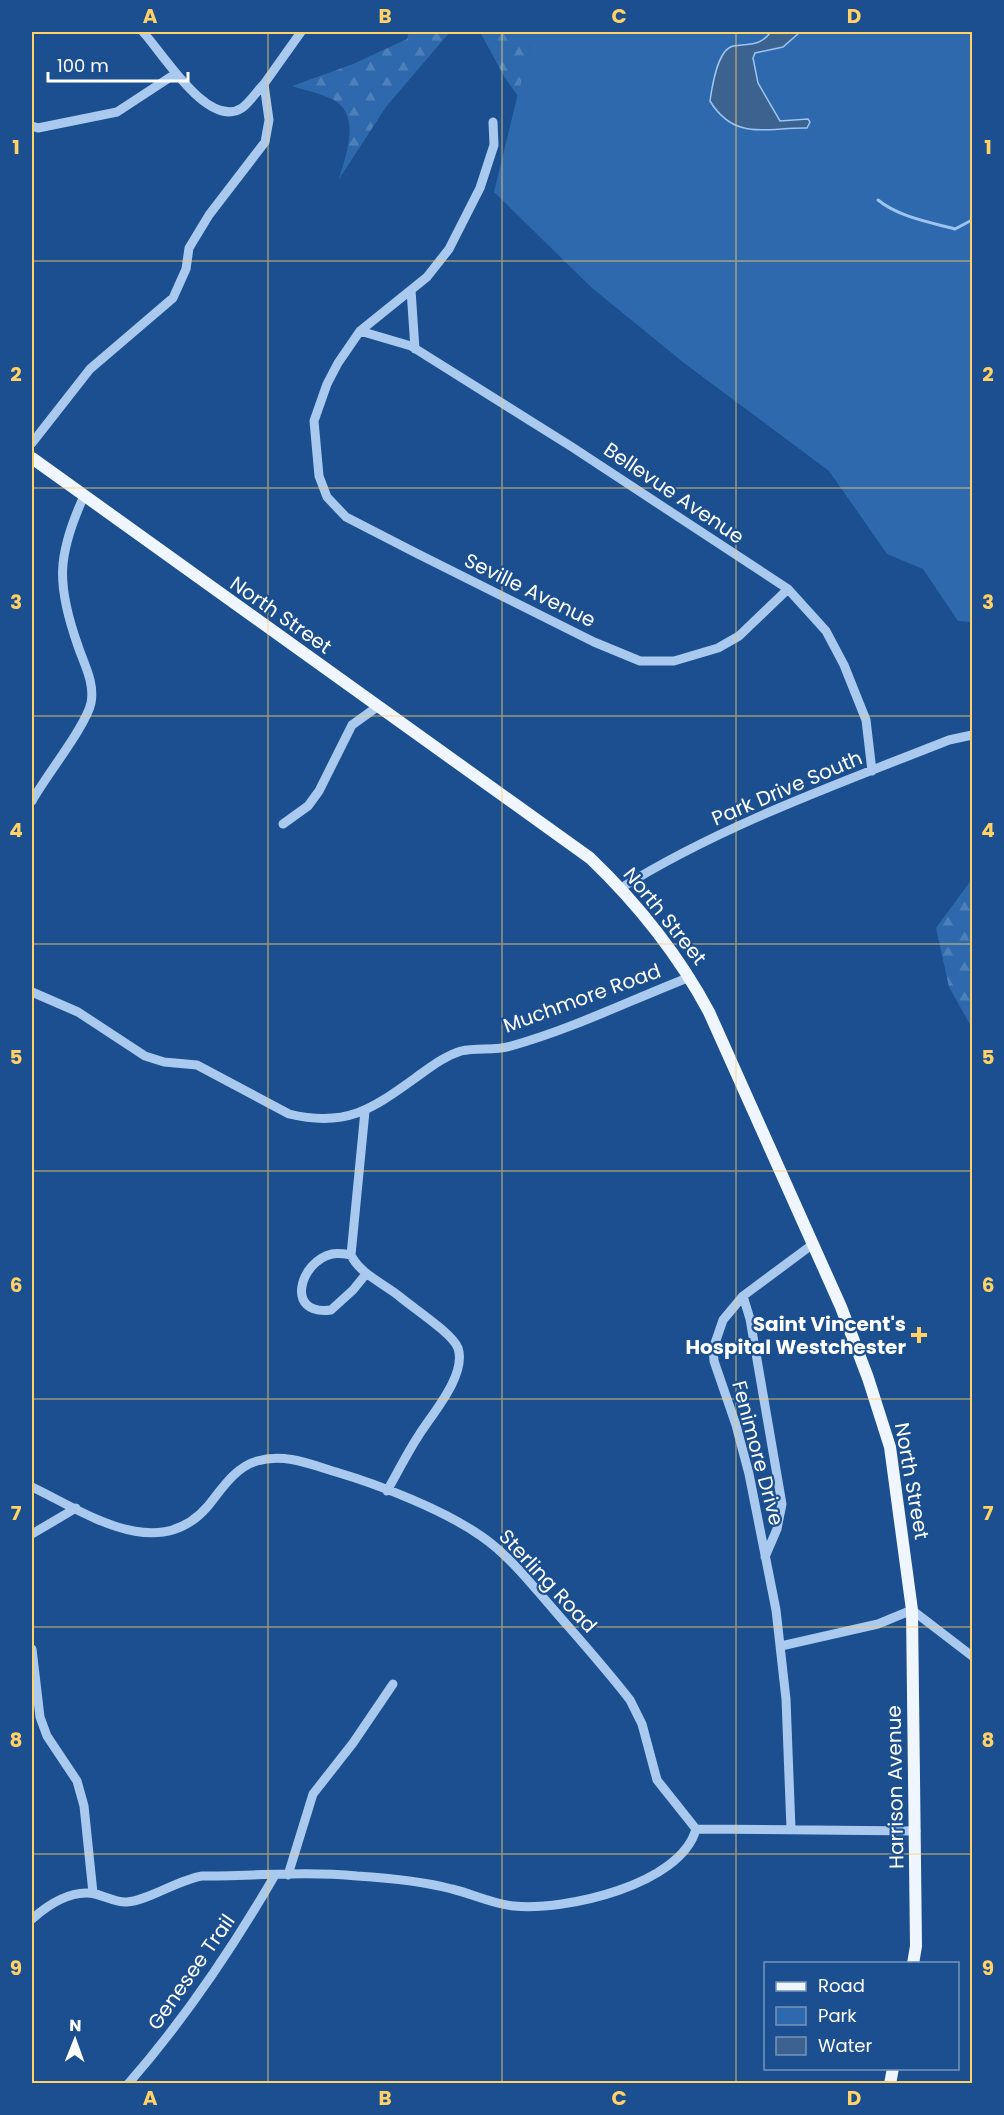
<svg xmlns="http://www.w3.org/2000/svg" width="1004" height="2115" font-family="Poppins,sans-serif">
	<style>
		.green { fill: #2e69ad }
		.forest { fill: url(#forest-firs) }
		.water { fill: #3c6290; stroke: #9cc4f0; stroke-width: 1.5 }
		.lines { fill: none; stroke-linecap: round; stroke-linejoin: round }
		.stream { stroke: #9cc4f0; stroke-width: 3 }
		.minor { stroke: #a9c9ee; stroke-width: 9 }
		.major { stroke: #f0f6ff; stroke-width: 12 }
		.grid { fill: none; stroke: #ffd166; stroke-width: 1.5; stroke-opacity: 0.55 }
		.poi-dot { fill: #ffd166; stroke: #1b4f8f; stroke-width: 2 }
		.labels { text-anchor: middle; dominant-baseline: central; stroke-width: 4.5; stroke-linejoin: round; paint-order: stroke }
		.street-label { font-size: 20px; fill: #fff; stroke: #1b4f8f }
		.poi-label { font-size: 20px; font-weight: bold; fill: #fff; stroke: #1b4f8f; text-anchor: end }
		.neatline { fill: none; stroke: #ffd166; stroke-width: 2 }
		.grid-label { font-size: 20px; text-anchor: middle; font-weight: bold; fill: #ffd166 }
	</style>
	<defs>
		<pattern id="forest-firs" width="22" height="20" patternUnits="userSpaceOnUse" patternTransform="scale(1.5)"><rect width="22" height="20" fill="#2e69ad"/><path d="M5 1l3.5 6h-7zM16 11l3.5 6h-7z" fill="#4d80b9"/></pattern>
	</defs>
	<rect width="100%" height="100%" fill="#1b4f8f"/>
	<path class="green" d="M533,32H972V622L958,621L923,569L887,554L829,471L684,363L592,288L494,192Z"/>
	<path class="forest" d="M409,32H453L449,33L386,107L339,179C346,155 362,114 332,99C319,93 304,90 292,86L353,64L407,39Z
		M480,32H533L518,96L505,78Z
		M972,879V1028L949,987L936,928Z"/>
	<path class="water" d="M771,32H800L783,47L755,53L753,58L758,83L780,121L808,119L810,122L807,128C768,127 735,142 710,101C712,87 717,50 733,46C750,43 759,47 771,32Z"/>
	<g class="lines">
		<path class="stream" d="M878,200C899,217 929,222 955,229L972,220"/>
		<path class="minor" d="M143,32C162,52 208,130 242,108C250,102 257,91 264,84
			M493,122L494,145L480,188L449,249L427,277L360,331L338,363L327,384L314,421L319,476L327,497L346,517L416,553L594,642L640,661H674L718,648L739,636L788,589
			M32,126L38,128L117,112L175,74
			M411,290L415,349
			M360,331L411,346L572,447L788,589L826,631L844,665L866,720L872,771
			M32,443L90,369L173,298L186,269L189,248L209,215L265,142L269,120L264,84L301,32
			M32,801C45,777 86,726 91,703C95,683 84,664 78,646C56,584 57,555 84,496
			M283,824L308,806L319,791L352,725L377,707
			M621,888C722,825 838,784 949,740L972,735
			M32,992L78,1012L145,1056L164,1062L197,1065L289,1114C347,1128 372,1109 418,1076C432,1066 445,1056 461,1051C477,1047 495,1051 511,1046C572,1029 631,1000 690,977
			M365,1111L351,1255C360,1274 383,1283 399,1296C413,1308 452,1333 458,1348C467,1375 432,1414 419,1435C407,1453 398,1472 387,1491
			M351,1255C345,1254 337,1253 332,1254C300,1261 284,1316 331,1310L353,1290L366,1274
			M743,1296L750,1319L782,1504L777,1529L765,1557
			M32,1487C85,1512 158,1565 208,1506C221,1490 235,1467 257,1461C284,1453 310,1464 336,1472C380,1485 444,1510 481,1536C509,1555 532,1585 554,1610C580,1640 606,1669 630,1700L642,1724L657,1780L696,1829L916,1831
			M32,1534L76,1508
			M781,1646L878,1624L912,1610L972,1656
			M32,1649L40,1717L47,1736L77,1781L84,1806L93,1893
			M791,1829L786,1699L776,1610L749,1474L736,1425L714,1361L713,1349L723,1320L743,1296L813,1244
			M288,1875L313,1794L353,1743L393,1684
			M32,1919C48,1905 71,1889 95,1894C105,1896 116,1903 127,1902C148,1901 177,1880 202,1876C253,1876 306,1871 357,1876C389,1878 422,1881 452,1889C473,1894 492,1904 514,1906C565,1911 681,1885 696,1829
			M128,2084C185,2019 232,1949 275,1875"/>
		<path class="major" d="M32,458L590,858C638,904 678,954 709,1012L841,1307L868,1378L890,1447L912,1610L916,1946L913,1964
			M890,2084L893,2068"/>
	</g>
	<path class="grid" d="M268,32V2084M502,32V2084M736,32V2084M32,261H972M32,488H972M32,716H972M32,944H972M32,1171H972M32,1399H972M32,1627H972M32,1854H972"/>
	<path class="poi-dot" d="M916 1326h6v6h6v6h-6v6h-6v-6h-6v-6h6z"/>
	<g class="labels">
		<g class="street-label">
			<text transform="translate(674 493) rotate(34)">Bellevue Avenue</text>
			<text transform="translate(530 590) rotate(26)">Seville Avenue</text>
			<text transform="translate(281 615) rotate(35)">North Street</text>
			<text transform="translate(787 788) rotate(-23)">Park Drive South</text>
			<text transform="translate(665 916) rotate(51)">North Street</text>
			<text transform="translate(582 998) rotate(-20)">Muchmore Road</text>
			<text transform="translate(758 1453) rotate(75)">Fenimore Drive</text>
			<text transform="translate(912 1481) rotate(80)">North Street</text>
			<text transform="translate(548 1581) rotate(47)">Sterling Road</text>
			<text transform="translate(895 1787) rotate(-91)">Harrison Avenue</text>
			<text transform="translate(191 1972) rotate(-55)">Genesee Trail</text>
		</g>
		<g class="poi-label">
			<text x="906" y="1324">Saint Vincent's<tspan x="906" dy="23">Hospital Westchester</tspan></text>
		</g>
	</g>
	<rect width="1004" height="2115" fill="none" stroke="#1b4f8f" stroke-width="66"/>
	<rect x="764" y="1962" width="195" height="108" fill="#1b4f8f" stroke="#7695bc" stroke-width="1.5"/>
	<rect x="776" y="1982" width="30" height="9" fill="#f0f6ff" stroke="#7695bc" stroke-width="1.5"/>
	<text x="818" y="1992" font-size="18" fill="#ffffff">Road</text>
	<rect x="776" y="2007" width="30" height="18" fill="#2e69ad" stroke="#7695bc" stroke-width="1.5"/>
	<text x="818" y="2022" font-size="18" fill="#ffffff">Park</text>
	<rect x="776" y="2037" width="30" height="18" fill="#3c6290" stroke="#7695bc" stroke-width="1.5"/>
	<text x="818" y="2052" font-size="18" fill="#ffffff">Water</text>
	<g transform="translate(75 2040) rotate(1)" stroke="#1b4f8f" stroke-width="4.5" paint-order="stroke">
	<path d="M0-4.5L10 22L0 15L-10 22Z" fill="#ffffff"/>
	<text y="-9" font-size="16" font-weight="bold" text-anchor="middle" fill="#ffffff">N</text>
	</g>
	<path d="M48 72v9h140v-9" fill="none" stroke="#ffffff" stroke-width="3"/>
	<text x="57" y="72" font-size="18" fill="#ffffff" stroke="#1b4f8f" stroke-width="4.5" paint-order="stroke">100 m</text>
	<rect x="33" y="33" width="938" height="2049" class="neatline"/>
	<g class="grid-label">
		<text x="150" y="23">A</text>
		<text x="385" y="23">B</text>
		<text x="619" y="23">C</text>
		<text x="854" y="23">D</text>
		<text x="16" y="154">1</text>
		<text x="988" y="154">1</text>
		<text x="16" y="381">2</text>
		<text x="988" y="381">2</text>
		<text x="16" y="609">3</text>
		<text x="988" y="609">3</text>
		<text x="16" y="837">4</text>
		<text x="988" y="837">4</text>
		<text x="16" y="1064">5</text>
		<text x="988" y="1064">5</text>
		<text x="16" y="1292">6</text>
		<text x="988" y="1292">6</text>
		<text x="16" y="1520">7</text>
		<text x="988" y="1520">7</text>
		<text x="16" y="1747">8</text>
		<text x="988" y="1747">8</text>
		<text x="16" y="1975">9</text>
		<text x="988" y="1975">9</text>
		<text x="150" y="2105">A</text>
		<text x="385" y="2105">B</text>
		<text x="619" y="2105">C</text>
		<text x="854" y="2105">D</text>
	</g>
</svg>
